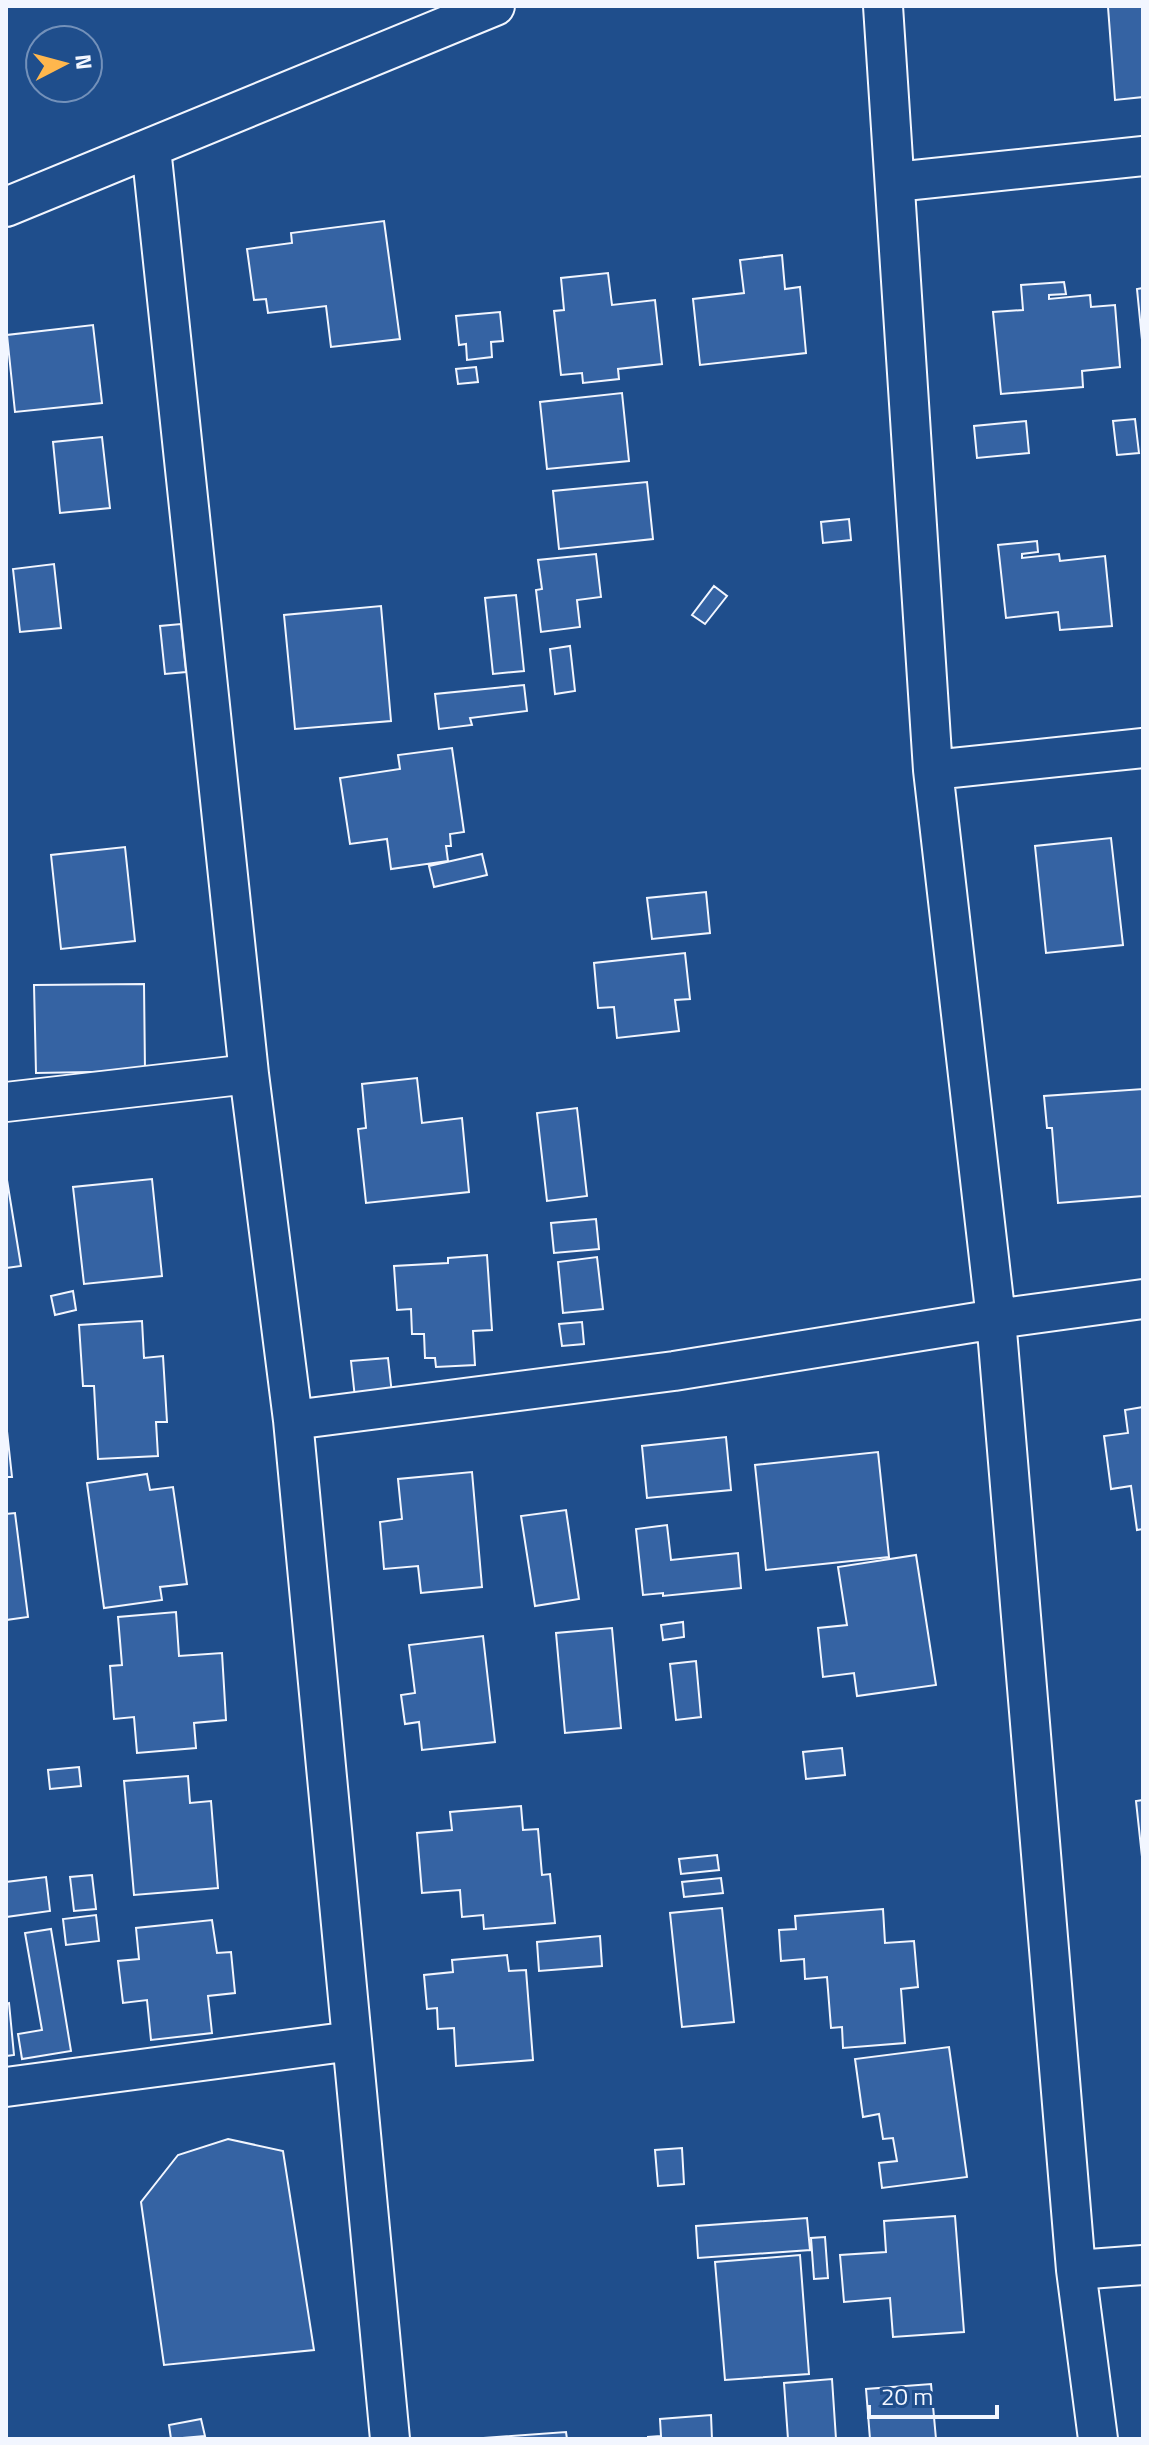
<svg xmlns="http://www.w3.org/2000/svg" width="1149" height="2445" font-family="'Titillium Web',sans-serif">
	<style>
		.building { fill: #3563a3; stroke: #f2f6ff; stroke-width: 2 }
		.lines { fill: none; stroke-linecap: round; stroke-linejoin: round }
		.street-casing { stroke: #f2f6ff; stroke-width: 42 }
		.street { stroke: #1f4e8c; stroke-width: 38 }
	</style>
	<rect width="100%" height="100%" fill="#1f4e8c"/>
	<path class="building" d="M1143,6V97L1115,100L1108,7Z
		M384,221L400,339L331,347L326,306L268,313L266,299L254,300L247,249L292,243L291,233Z
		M782,255L785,289L800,287L806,353L700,365L693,299L744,293L740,260Z
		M608,273L612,305L655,300L662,364L618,369L619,379L583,383L582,373L561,375L554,311L564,310L561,278Z
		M1064,282L1066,294L1049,295V299L1090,295L1091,307L1115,305L1120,367L1082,371L1083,387L1001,394L993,312L1023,310L1021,285Z
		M1143,288V350L1137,289Z
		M500,312L503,341L491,342L492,357L467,360L466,344L459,345L456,316Z
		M93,325L102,403L15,412L7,335Z
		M476,367L478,382L458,384L456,369Z
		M622,393L629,461L547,469L540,402Z
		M1135,419L1139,453L1117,455L1113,421Z
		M1026,421L1029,453L977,458L974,426Z
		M102,437L110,508L60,513L53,442Z
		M647,482L653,539L559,549L553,491Z
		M849,519L851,540L823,543L821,522Z
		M1037,541L1038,552L1022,554V558L1059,554L1060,561L1105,556L1112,626L1060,630L1058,612L1006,618L998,545Z
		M596,554L601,597L577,600L580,627L541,632L536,590L542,589L538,560Z
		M54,564L61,628L20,632L13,569Z
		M714,586L727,596L705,624L692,615Z
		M516,595L524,671L493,674L485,598Z
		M381,606L391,721L295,729L284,615Z
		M181,624L186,672L165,674L160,626Z
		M570,646L575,691L555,694L550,649Z
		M524,685L527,711L470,718L472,725L439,729L435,694Z
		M452,748L464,832L450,834L451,846H446L448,861L391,869L387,839L350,844L340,778L400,769L398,755Z
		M1111,838L1123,945L1046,953L1035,846Z
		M125,847L135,941L61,949L51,855Z
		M482,854L487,875L434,887L429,866Z
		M706,892L710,933L652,939L647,898Z
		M685,953L690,999L675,1000L679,1031L617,1038L614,1007L598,1008L594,963Z
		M144,984L145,1071L36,1073L34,985Z
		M417,1078L422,1123L462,1118L469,1192L366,1203L358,1129L366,1128L362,1084Z
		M1143,1089V1196L1058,1203L1052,1128H1047L1044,1096Z
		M577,1108L587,1196L547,1201L537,1113Z
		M6,1174L21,1266L6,1268Z
		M152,1179L162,1276L84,1284L73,1187Z
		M596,1219L599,1249L554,1253L551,1223Z
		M487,1255L492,1330L473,1331L475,1365L436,1367L435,1358H425L424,1334H412L411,1309L397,1310L394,1266L448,1263V1258Z
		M597,1257L603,1309L563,1313L558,1262Z
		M73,1291L76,1310L55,1315L51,1296Z
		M142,1321L144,1358L163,1356L167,1422H156L158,1456L98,1459L94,1386H83L79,1325Z
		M582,1322L584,1344L562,1346L559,1324Z
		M388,1358L392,1394L355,1398L351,1361Z
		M1143,1407V1529L1137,1530L1131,1486L1111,1489L1104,1436L1128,1433L1125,1410Z
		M6,1422L12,1477H6Z
		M726,1437L731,1490L647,1498L642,1446Z
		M878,1452L889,1557L766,1570L755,1465Z
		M472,1472L482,1587L421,1593L418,1566L384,1569L380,1522L402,1519L398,1479Z
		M147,1474L150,1490L173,1487L187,1584L160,1587L162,1600L104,1608L87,1483Z
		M566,1510L579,1599L535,1606L521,1516Z
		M15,1513L28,1617L6,1620V1514Z
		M667,1525L671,1560L738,1553L741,1588L663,1596V1593L643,1595L636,1529Z
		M916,1555L936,1685L857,1696L854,1673L823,1677L818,1628L847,1625L838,1567Z
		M176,1612L179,1656L222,1653L226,1720L194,1723L196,1748L137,1753L134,1717L114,1719L110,1666L122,1665L118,1617Z
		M683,1622L684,1637L663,1640L661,1625Z
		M612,1628L621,1728L565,1733L556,1633Z
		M483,1636L495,1742L422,1750L419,1722L405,1724L401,1695L415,1693L409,1645Z
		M696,1661L701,1717L676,1720L670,1664Z
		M842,1748L845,1775L806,1779L803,1752Z
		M79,1767L81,1786L50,1789L48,1770Z
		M188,1776L190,1803L211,1801L218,1888L134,1895L124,1781Z
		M1143,1800V1866L1136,1801Z
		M521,1806L523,1830L538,1829L542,1875L550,1874L555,1923L484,1929L483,1915L462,1917L460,1890L422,1893L417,1833L452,1830L450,1812Z
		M717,1855L719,1870L681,1874L679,1859Z
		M92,1875L96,1909L74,1911L70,1877Z
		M46,1877L50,1911L6,1917V1882Z
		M721,1878L723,1893L684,1897L682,1882Z
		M722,1908L734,2022L682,2027L670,1913Z
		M883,1909L885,1943L914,1941L918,1987L901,1989L905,2043L843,2048L842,2027L831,2028L827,1977L805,1979L804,1959L781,1961L779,1930L796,1929L795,1916Z
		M96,1915L99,1941L66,1945L63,1919Z
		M212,1920L217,1953L231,1952L235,1993L208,1996L212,2033L151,2040L147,2000L123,2003L118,1961L139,1959L136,1928Z
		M51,1929L71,2051L22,2059L18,2034L42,2030L25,1933Z
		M600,1936L602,1966L539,1971L537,1942Z
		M507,1955L509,1971L526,1970L533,2060L456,2066L454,2028L438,2029L437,2008L427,2009L424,1975L453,1972L452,1960Z
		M9,2003L14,2055L6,2056V2004Z
		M949,2047L967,2177L882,2188L879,2163L897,2161L893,2138L883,2139L879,2114L863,2117L855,2059Z
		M228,2139L283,2151L314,2350L164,2365L141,2202L178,2155Z
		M682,2148L684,2184L658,2186L655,2150Z
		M955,2216L964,2332L893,2337L890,2298L844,2302L840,2255L886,2252L884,2221Z
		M807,2218L810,2250L698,2258L696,2226Z
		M825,2237L828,2278L814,2279L811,2238Z
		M800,2255L809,2374L725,2380L715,2262Z
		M832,2379L836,2439H788L784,2383Z
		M931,2384L936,2439H870L866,2389Z
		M711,2415L712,2439H648V2437L661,2436L660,2419Z
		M201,2419L205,2436L171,2439L169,2425Z
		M566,2432L567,2439H470Z"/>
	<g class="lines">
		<g class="street-casing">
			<path id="street" d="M883,6L933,770L996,1319L1076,2270L1098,2439
				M151,148L249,1074L293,1420L390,2439
				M895,182L1143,156
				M6,207L495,6
				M933,770L1143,748
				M6,1102L249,1074
				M293,1420L674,1371L996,1319L1143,1299
				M6,2087L352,2041
				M1076,2270L1143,2265"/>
		</g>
		<use href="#street" class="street"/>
	</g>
	<rect width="1149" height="2445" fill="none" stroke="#f2f6ff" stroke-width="16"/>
	<g transform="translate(64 64) rotate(84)"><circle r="38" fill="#1f4e8c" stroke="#7391ba" stroke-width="2"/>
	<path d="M0-6L14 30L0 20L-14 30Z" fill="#ffb74d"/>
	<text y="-12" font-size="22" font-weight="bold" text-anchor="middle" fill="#f2f6ff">N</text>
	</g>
	<path d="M869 2405v12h128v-12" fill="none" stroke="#f2f6ff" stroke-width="4"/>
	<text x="881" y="2405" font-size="24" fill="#f2f6ff" stroke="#1f4e8c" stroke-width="6" paint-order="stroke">20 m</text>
</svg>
